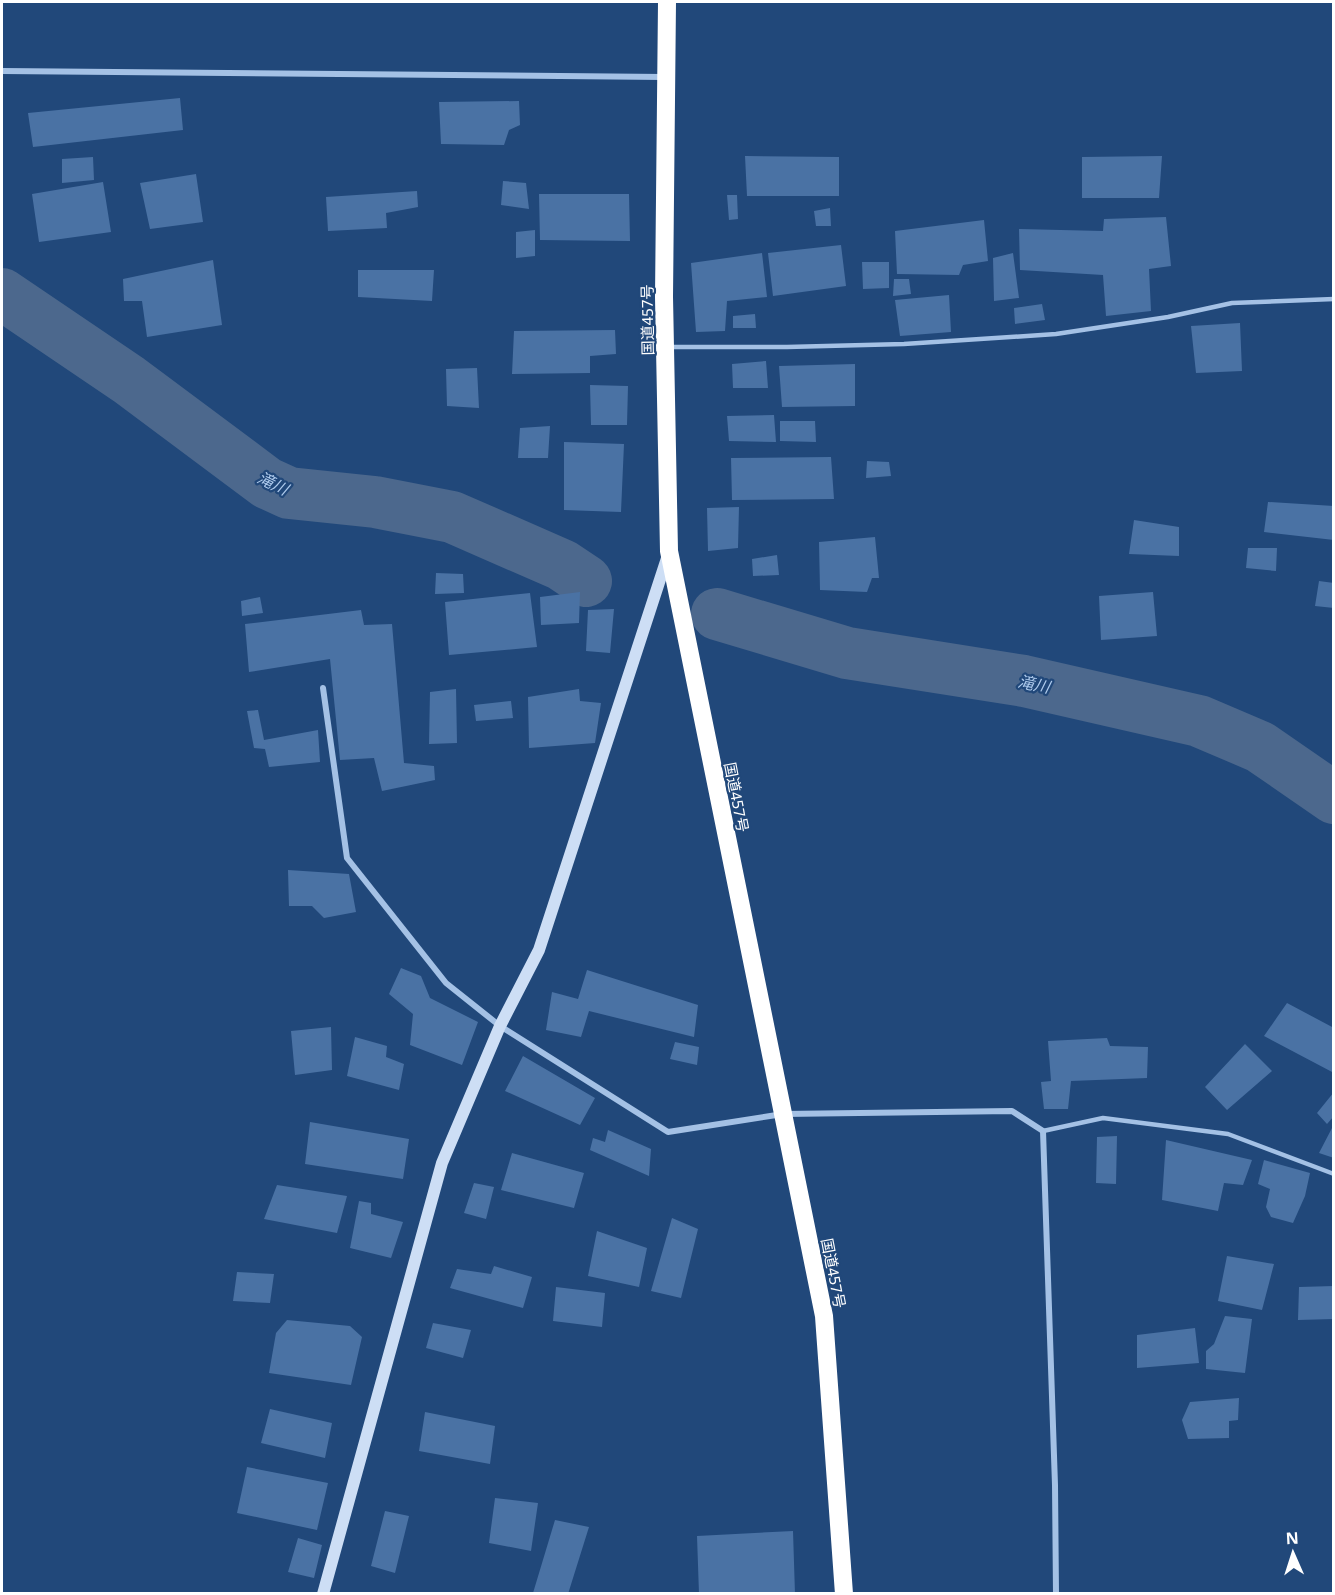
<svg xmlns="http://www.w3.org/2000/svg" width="1335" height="1595" font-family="'Noto Sans','Noto Sans JP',sans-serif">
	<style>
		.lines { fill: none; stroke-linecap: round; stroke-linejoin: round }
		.river { stroke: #4c688d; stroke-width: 52 }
		.building { fill: #4a72a4 }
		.lane { stroke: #a4c1e5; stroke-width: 4.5 }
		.street { stroke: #a4c1e5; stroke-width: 6 }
		.secondary { stroke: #cddef5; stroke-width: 12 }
		.highway { stroke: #fff; stroke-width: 18 }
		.labels { text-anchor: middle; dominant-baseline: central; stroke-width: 4.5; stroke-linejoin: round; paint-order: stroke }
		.street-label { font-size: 15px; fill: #fff; stroke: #21487a }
		.water-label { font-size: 16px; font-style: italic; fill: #afcbed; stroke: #21487a }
	</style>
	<rect width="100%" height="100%" fill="#21487a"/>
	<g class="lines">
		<path class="river" d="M2,294L129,380L267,483L289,493L375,502L452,517L562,565L586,581
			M717,614L847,653L1024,681L1199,721L1260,747L1334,798"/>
	</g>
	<path class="building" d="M180,98L183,130L33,147L28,113Z
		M519,101L520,125L509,130L504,145L441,144L439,102Z
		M745,156L839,157V196H747Z
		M1162,156L1159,198H1082V157Z
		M93,157L94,180L62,183V159Z
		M196,174L203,222L150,229L140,183Z
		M503,181L526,183L529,209L501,205Z
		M103,182L111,232L39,242L32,194Z
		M417,191L418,207L386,213L387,228L328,231L326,197Z
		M539,194H629L630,241L540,240Z
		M727,195H737L738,219L729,220Z
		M830,208L831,226H816L814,211Z
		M1166,217L1171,266L1149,269L1151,311L1106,316L1103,275L1020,270L1019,229L1103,231L1104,219Z
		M984,220L988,261L963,265L959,275L897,274L895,231Z
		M535,230V256L516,258V232Z
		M841,245L846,286L773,296L768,253Z
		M762,253L767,297L727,301L725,331L696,332L691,263Z
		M1013,253L1019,298L994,301L993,258Z
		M213,260L222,325L147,337L142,301H124L123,279Z
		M862,262H889V288L863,289Z
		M358,270H434L432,301L358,297Z
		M894,279H909L911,294L893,296Z
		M949,295L951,332L900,336L895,300Z
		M1042,304L1045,320L1015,324L1014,308Z
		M755,314L756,328H733V316Z
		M1240,323L1242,371L1196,373L1191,326Z
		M615,330L616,354L590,356V373L512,374L514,331Z
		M766,361L768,388H733L732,364Z
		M855,364V406L782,407L779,366Z
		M477,368L479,408L447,406L446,369Z
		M590,385L628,386L627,425H591Z
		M774,415L776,442L729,441L727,416Z
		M780,421H815L816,442L780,441Z
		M550,426L548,458H518L520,428Z
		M564,442L624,444L621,512L564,510Z
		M831,457L834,499L732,500L731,458Z
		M867,461L889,462L891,476L866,478Z
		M1268,502L1334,506V540L1264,532Z
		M739,507L738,548L708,551L707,508Z
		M1134,520L1179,527V556L1129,554Z
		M875,537L879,578H872L867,592L820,590L819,542Z
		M1248,548H1277L1276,571L1246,568Z
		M777,555L779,575L753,576L752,559Z
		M436,573L463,574L464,593L435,594Z
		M1319,581L1334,583V608L1315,606Z
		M580,592L579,623L541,625L540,597Z
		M1153,592L1157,636L1101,640L1099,596Z
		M530,593L537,647L449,655L445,602Z
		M260,597L263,613L242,616L241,601Z
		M614,609L610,653L586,651L588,610Z
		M361,610L364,625L392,624L404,763L434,766L435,780L382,791L374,758L340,760L330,659L249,672L245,624Z
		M456,689L457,743L429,744L430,692Z
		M579,689L580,701L601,703L595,743L529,748L528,697Z
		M511,701L513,718L476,721L474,705Z
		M258,710L264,740L318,730L320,762L269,767L265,749L254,748L247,711Z
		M288,870L349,874L356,912L324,918L312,906H289Z
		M401,968L421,976L430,998L478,1022L462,1065L410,1045L413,1014L389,994Z
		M587,970L698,1005L694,1037L589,1011L581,1037L546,1030L552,992L578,999Z
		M1287,1003L1334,1028V1073L1264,1036Z
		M331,1027L332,1070L295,1075L291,1031Z
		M355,1037L387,1046L386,1057L404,1064L399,1090L347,1076Z
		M1107,1038L1110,1046L1148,1047L1147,1078L1071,1081L1068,1109H1044L1041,1082L1051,1081L1048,1041Z
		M675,1042L699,1047L697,1065L670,1059Z
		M1245,1044L1272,1071L1227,1110L1205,1087Z
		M523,1056L595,1098L580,1125L505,1091Z
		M1334,1092V1116L1327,1124L1317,1113Z
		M310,1122L409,1139L403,1179L305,1164Z
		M1332,1128L1334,1129V1158L1319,1153Z
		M608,1130L651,1149L649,1176L590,1150L593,1138L605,1142Z
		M1117,1136L1116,1184L1096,1183L1097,1137Z
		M1166,1140L1252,1160L1243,1185L1224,1183L1218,1211L1162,1200Z
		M512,1153L584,1173L574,1208L501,1190Z
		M1264,1160L1310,1173L1305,1196L1293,1223L1271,1217L1266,1207L1270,1189L1258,1184Z
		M474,1183L494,1187L486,1219L464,1213Z
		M277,1185L347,1196L337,1233L264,1219Z
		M359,1201L371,1203V1214L403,1222L391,1258L350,1248Z
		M672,1218L698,1229L681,1298L651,1291Z
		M597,1231L647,1248L639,1287L588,1276Z
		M1227,1256L1274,1264L1262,1310L1218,1301Z
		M494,1266L532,1277L523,1308L450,1288L457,1269L491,1274Z
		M237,1272L274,1274L270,1303L233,1301Z
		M1334,1286V1319L1298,1320L1299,1287Z
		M556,1287L605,1293L602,1327L553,1321Z
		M1225,1316L1252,1319L1245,1373L1206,1369V1351L1214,1344Z
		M287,1320L350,1326L362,1337L351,1385L269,1373L276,1333Z
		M433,1323L471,1330L463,1358L426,1348Z
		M1195,1328L1199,1363L1137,1368V1335Z
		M1239,1398L1238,1420L1229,1421V1438L1188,1439L1182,1420L1190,1402Z
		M270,1409L332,1423L325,1458L261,1443Z
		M425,1412L495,1426L490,1464L419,1451Z
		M247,1467L328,1483L317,1530L237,1513Z
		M495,1498L538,1503L531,1551L489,1543Z
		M385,1511L409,1516L395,1573L371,1566Z
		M555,1520L589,1527L568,1594L533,1593Z
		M793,1531L795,1594H699L697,1536Z
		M298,1538L322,1545L314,1578L288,1572Z"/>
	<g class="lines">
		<path class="lane" d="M671,347H787L904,344L1056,334L1168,317L1232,303L1334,299
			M1043,1131L1103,1118L1228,1134L1334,1174"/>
		<path class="street" d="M2,71L664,77
			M323,688L347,858L446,983L500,1026L668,1132L783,1114L1012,1111L1043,1131L1055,1485L1056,1594"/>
		<path class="secondary" d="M323,1594L442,1163L500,1026L539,950L668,555"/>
		<path class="highway" d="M667,2L664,297L669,551L824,1316L844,1594"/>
	</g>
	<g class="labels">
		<g class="street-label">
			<text transform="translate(647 320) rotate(-91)">国道457号</text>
			<text transform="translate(737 797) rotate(79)">国道457号</text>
			<text transform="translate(834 1273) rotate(79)">国道457号</text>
		</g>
		<g class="water-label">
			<text transform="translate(273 483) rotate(26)">滝川</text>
			<text transform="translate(1034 684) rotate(12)">滝川</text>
		</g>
	</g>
	<rect width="1335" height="1595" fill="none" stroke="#ffffff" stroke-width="6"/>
	<g transform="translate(1293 1553) rotate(357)" stroke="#21487a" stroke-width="4.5" paint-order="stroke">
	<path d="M0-4.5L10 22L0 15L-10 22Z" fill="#ffffff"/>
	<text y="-9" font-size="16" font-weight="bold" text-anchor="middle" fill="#ffffff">N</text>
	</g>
</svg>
